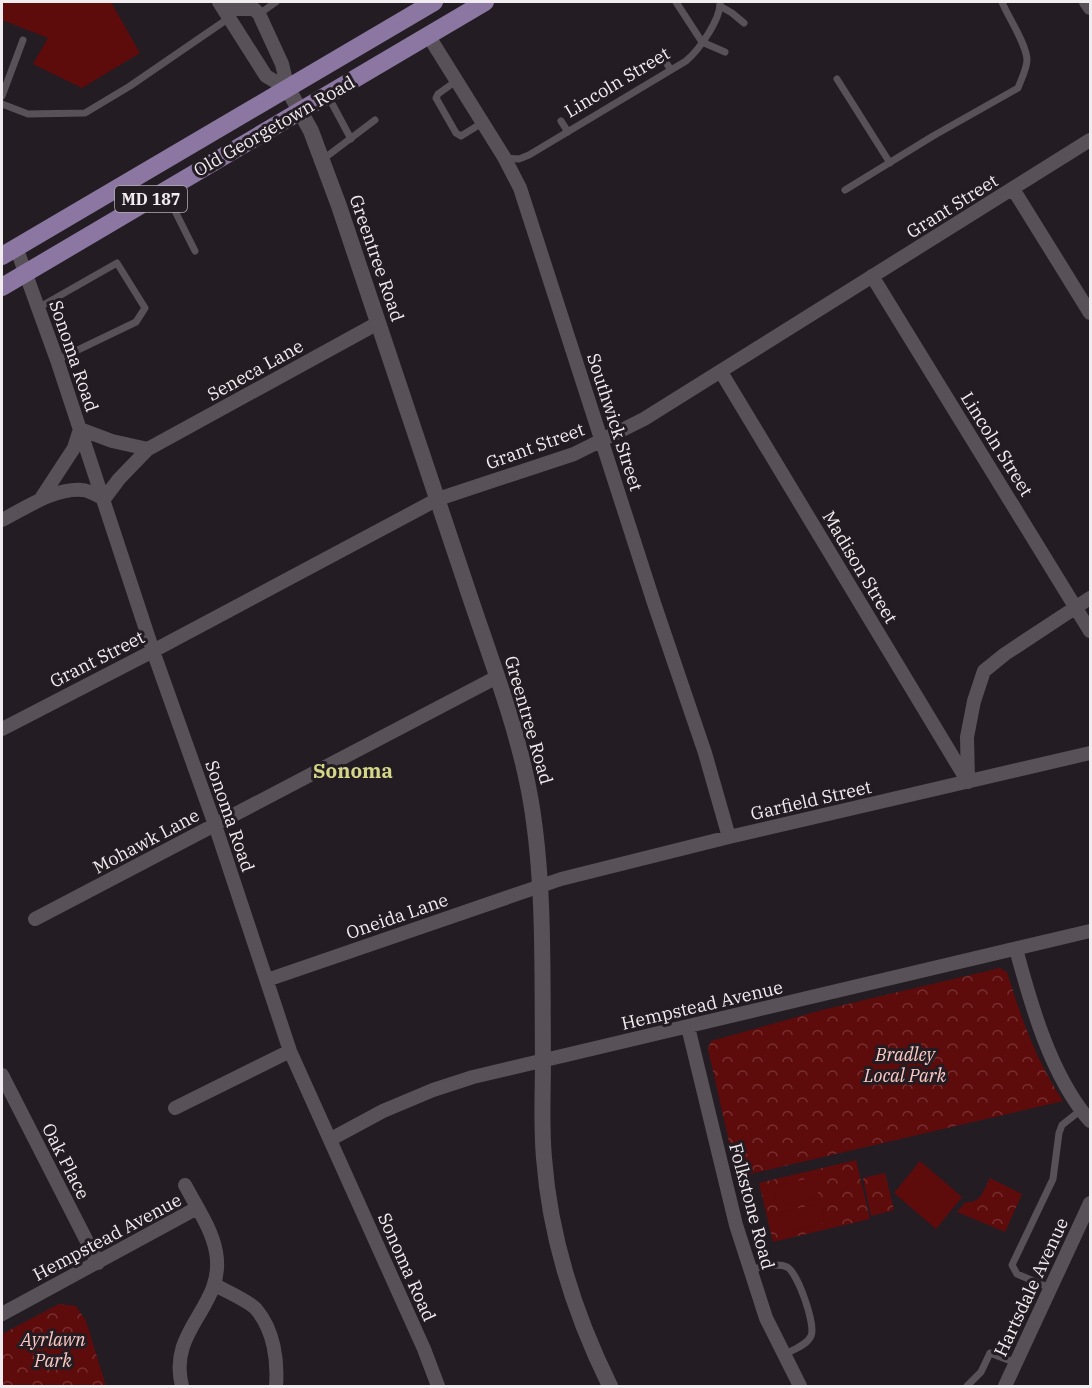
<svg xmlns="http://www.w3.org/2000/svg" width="1092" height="1388" font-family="'IBM Plex Serif',serif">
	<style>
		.park { fill: url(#park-crowns) }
		.garden { fill: #5e0b0c }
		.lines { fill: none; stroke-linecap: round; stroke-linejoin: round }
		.service { stroke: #595158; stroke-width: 7 }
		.minor { stroke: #595158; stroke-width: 14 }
		.tertiary { stroke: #595158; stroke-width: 16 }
		.primary { stroke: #8c77a2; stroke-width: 18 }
		.labels { text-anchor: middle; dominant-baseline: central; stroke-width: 6; stroke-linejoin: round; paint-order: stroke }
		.shield { fill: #231c22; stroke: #b3aeb2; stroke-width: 1.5 }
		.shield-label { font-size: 16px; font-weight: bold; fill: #f1ecf0 }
		.street-label { font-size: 18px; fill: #f1ecf0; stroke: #231c22 }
		.park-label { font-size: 18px; font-style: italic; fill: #fdcac4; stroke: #231c22 }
		.neighbourhood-label { font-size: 20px; font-weight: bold; fill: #d4d789; stroke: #231c22 }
	</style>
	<defs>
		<pattern id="park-crowns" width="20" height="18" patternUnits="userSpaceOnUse" patternTransform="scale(1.5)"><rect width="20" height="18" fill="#5e0b0c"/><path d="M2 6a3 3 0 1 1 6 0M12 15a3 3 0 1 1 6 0" fill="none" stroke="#762f30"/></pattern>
	</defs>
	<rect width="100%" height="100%" fill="#231c22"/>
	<path class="park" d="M1000,968L1007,972C1021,1017 1036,1061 1063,1101L737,1177L708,1049L711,1041L822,1010Z
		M856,1160L870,1219L773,1242L759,1183Z
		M885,1173L894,1210L871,1216L863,1178Z
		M990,1178L1022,1194L1005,1232L957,1212L966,1202C981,1204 984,1189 990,1178Z
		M59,1304L76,1306L86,1321L106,1386H2V1334Z"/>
	<path class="garden" d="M2,2H111L140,53L82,88L33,64L48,38L2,20Z
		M920,1161L962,1197L936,1229L894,1193Z
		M814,1177L819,1197L777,1207L772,1187Z
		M820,1203L825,1223L783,1233L778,1213Z"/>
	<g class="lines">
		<path class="service" d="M676,2L702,42
			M720,6L732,13L744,23
			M259,14L276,2
			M702,42L725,52
			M665,61L671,70
			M837,79L890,163
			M456,81L438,94L436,98L456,133L461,136L482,123
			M2,96L23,40
			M328,96L351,139
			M2,104L28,114L85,113L130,86L229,18
			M561,121L568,132
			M506,158L519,159L529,155L686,61C699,50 721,19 720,2
			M322,160L375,120
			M845,190L933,136L1018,88C1021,80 1027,68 1027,60C1027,45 1008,17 1002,2
			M166,193L195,251
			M38,308L117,263L145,308L136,322L57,360
			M750,1269C761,1268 777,1262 787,1267C798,1273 816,1325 811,1336C807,1345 793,1350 785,1354
			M1050,1288L1017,1274L1012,1265L1053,1179L1059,1133L1062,1125L1081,1110
			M967,1386L981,1372L990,1353L1016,1363"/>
		<path class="minor" d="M219,2L236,9H254L259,14L282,64L288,89
			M219,2L266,76L288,89
			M1086,2L1090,8
			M428,35L504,157L520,188L654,603L705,753L729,837
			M1013,189L1090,313
			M16,247L57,360L153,651L215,825L290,1051L424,1349L438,1386
			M872,276L1090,631
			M721,372L968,782
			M40,500L74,448L80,429L112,441L148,449
			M2,520C26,508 54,488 82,490C89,490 98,496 104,499L119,479L148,449L378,323
			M2,729L153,651L438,499L574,454L644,419L1090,140
			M968,780L967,737L974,701L984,671L1005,654L1090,598
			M35,919L497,677
			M1016,949C1031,1005 1051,1076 1090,1121
			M267,980L561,879L729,837L1090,753
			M688,1027L736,1225L766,1318L800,1386
			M2,1075L98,1263
			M175,1108L290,1051
			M331,1139L383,1111L433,1090L473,1077L1090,931
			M215,1285C226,1291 249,1301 256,1309C274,1330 278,1361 276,1386
			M2,1314L197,1208
			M182,1386C167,1328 226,1307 216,1252C212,1229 196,1206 185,1185
			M1005,1386L1090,1203"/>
		<path class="tertiary" d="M288,89L311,131L339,206C381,333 425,459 466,585C489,655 519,730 531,802C545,885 542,976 543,1060C543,1092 541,1125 544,1158C550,1237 575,1315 610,1386"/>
		<path class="primary" d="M2,256L434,2
			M2,287L485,2"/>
	</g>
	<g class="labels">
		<rect class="shield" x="115" y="186" width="72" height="26" rx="4.5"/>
		<g class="shield-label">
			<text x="151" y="199">MD 187</text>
		</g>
		<g class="street-label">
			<text transform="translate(617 82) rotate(-31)">Lincoln Street</text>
			<text transform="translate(274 126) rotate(-30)">Old Georgetown Road</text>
			<text transform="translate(952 206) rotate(-32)">Grant Street</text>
			<text transform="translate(377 258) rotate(71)">Greentree Road</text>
			<text transform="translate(74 356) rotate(71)">Sonoma Road</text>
			<text transform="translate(255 370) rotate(-29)">Seneca Lane</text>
			<text transform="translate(615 422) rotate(72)">Southwick Street</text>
			<text transform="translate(997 444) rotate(58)">Lincoln Street</text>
			<text transform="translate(535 446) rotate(-20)">Grant Street</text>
			<text transform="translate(860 567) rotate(59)">Madison Street</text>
			<text transform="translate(97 659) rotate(-27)">Grant Street</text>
			<text transform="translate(529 720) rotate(74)">Greentree Road</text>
			<text transform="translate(811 800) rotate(-13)">Garfield Street</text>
			<text transform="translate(230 816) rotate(71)">Sonoma Road</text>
			<text transform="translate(146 841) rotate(-28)">Mohawk Lane</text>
			<text transform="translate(397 916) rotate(-19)">Oneida Lane</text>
			<text transform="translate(702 1005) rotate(-13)">Hempstead Avenue</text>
			<text transform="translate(66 1161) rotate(63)">Oak Place</text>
			<text transform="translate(752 1206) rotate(75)">Folkstone Road</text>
			<text transform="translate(107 1237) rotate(-28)">Hempstead Avenue</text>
			<text transform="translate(407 1267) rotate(66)">Sonoma Road</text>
			<text transform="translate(1031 1287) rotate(-65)">Hartsdale Avenue</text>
		</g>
		<g class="park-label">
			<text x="905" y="1054">Bradley<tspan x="905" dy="21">Local Park</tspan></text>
			<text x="53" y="1339">Ayrlawn<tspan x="53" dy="21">Park</tspan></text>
		</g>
		<g class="neighbourhood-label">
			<text x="353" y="770">Sonoma</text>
		</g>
	</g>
	<rect width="1092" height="1388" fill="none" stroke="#f1ecf0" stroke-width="6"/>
</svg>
